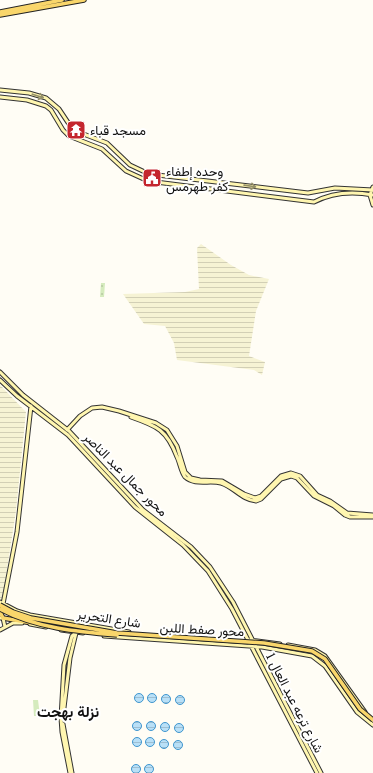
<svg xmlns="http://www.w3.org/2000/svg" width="373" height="773" font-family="'PT Serif',Vazirmatn,serif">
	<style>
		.farmland { fill: url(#farmland-rules) }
		.grass { fill: url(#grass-dots) }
		.park { fill: url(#park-tufts) }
		.water { fill: url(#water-rules); stroke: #3f96cf }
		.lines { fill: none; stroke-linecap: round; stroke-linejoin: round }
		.secondary-casing { stroke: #333; stroke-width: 5 }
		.primary-casing { stroke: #222; stroke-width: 5.5 }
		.secondary { stroke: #fff6b0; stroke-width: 3 }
		.primary { stroke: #f9d66b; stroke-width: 3.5 }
		.primary-bridge-casing { stroke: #222; stroke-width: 5.5; stroke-linecap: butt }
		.primary-bridge { stroke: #f9d66b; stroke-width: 3.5 }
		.oneway { stroke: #948f68 }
		.labels { text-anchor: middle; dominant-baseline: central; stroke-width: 4; stroke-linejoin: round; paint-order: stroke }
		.poi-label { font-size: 13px; fill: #111; stroke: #fff; text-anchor: start }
		.street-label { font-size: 13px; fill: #111; stroke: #fff }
		.quarter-label { font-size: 15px; font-weight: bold; fill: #111; stroke: #fff }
	</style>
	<defs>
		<pattern id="farmland-rules" width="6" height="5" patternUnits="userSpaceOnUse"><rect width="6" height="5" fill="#f6f3d4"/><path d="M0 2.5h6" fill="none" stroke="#d2cfb5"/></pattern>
		<pattern id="grass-dots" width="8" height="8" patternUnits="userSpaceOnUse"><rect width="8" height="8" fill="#d5ebbd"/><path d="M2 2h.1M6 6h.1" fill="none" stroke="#b6c8a1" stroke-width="1.8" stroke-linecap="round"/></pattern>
		<pattern id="park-tufts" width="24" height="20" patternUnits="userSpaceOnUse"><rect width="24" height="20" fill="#d5ebbd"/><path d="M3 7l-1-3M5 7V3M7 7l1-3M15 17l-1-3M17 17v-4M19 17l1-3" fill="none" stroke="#b6c8a1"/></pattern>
		<pattern id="water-rules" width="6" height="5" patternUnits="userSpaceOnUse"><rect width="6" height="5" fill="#b9e0f7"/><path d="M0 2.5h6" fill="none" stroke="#9ebfd3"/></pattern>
	</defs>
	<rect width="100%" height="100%" fill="#fffdf5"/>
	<path class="farmland" d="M201,244L231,265L249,275L269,279L256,311L249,356L265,362L262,375L254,370L177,360L174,343L165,326L144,324L123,294L185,292L199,289L197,248Z
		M0,385L26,412L16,511L2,602L0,601Z"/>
	<path class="grass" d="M101,283H105L104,297H100Z"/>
	<path class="park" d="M33,700H38L40,716H34Z"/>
	<path class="water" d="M147.5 698a4.5 4.5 0 1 1 9 0a4.5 4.5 0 1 1-9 0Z
		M134.5 698a4.5 4.5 0 1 1 9 0a4.5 4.5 0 1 1-9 0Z
		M161.5 699a4.5 4.5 0 1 1 9 0a4.5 4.5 0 1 1-9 0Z
		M175.5 700a4.5 4.5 0 1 1 9 0a4.5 4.5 0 1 1-9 0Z
		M146.5 726a4.5 4.5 0 1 1 9 0a4.5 4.5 0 1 1-9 0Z
		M132.5 726a4.5 4.5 0 1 1 9 0a4.5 4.5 0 1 1-9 0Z
		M160.5 727a4.5 4.5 0 1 1 9 0a4.5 4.5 0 1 1-9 0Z
		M174.5 728a4.5 4.5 0 1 1 9 0a4.5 4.5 0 1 1-9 0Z
		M145.5 742a4.5 4.5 0 1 1 9 0a4.5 4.5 0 1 1-9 0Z
		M132.5 742a4.5 4.5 0 1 1 9 0a4.5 4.5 0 1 1-9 0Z
		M159.5 744a4.5 4.5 0 1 1 9 0a4.5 4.5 0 1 1-9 0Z
		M173.5 745a4.5 4.5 0 1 1 9 0a4.5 4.5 0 1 1-9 0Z
		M131.5 769a4.5 4.5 0 1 1 9 0a4.5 4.5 0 1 1-9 0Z
		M144.5 769a4.5 4.5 0 1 1 9 0a4.5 4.5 0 1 1-9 0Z"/>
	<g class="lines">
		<g class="secondary-casing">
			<path id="secondary" d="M0,90L29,93L46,98L59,109L73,130L107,143L130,165L149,174L308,193L335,188L373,190
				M0,97L27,100L46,106L51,110L63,130L69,136L102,149L126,171L148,181L314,202C333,192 352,191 373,195
				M373,187L370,195L373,205
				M0,372L23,395L69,431L143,510L191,547L210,567L233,602L321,773
				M0,380L17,396L68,435L135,507L183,545L208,571L232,609L317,773
				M131,417C157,426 167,430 177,457C180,463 181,472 185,477C195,486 209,480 221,483C234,487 242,500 256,501L261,499L281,479L291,476L297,478L314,496L334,506L345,515L350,517H373
				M67,430L80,416L92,408L102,407L119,411L156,423L167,430L177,446L185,472L191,478L200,480L222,481L244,494L255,498L261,496L281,476L291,473L300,476L317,495L330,501L347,513L373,515
				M0,602L17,611L30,615L129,632
				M3,604L17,532L31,406
				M0,618H3L5,627
				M30,624L46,627
				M0,630L13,623H22
				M61,630L83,633
				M104,636L262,647L312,656L325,666L357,712L373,725
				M250,640L280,644
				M288,645L315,650L325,656L365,712
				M63,716L70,658L76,633
				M63,724L72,773
				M70,773L62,732L61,718L64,665L72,636L85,626"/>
		</g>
		<g class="primary-casing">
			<path id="primary" d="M0,12L62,0
				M0,15L84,0
				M0,612L3,618L32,623"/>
		</g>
		<use href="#secondary" class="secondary"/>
		<use href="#primary" class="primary"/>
		<g class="primary-bridge-casing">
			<path id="primary-bridge" d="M0,605L13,612L31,618L117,633L264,643L312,651L325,659L360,709L373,720
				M0,609C35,628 79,632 117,635"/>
		</g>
		<use href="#primary-bridge" class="primary-bridge"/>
	</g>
	<defs><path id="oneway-shaft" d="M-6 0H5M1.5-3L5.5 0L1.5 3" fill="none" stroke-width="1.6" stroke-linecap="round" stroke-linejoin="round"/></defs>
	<g class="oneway">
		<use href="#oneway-shaft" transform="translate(38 96) rotate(18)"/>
		<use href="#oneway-shaft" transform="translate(250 186) rotate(8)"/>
	</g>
	<defs>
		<g id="temple-square" transform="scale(1)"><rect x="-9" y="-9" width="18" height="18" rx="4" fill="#c4262e" stroke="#fff"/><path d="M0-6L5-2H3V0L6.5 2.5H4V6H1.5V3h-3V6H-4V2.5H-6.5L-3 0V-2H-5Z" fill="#fff"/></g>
		<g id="civic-square" transform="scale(1)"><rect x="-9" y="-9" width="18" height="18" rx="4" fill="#c4262e" stroke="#fff"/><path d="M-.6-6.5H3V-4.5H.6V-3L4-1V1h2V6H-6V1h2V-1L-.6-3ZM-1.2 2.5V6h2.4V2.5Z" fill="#fff"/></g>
	</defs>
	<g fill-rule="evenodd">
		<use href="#temple-square" x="76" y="130"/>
		<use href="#civic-square" x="152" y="178"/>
	</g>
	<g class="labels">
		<g class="poi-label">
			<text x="90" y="130">مسجد قباء</text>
			<text x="166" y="171">وحده إطفاء<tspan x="166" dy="15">كفر طهرمس</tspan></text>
		</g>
		<g class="street-label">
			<text transform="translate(126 474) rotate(45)">محور جمال عبد الناصر</text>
			<text transform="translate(109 618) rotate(9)">شارع التحرير</text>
			<text transform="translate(202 629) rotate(3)">محور صفط اللبن</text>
			<text transform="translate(295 702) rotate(63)">شارع ترعه عبد العال 1</text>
		</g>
		<g class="quarter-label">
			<text x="68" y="711">نزلة بهجت</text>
		</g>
	</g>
</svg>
